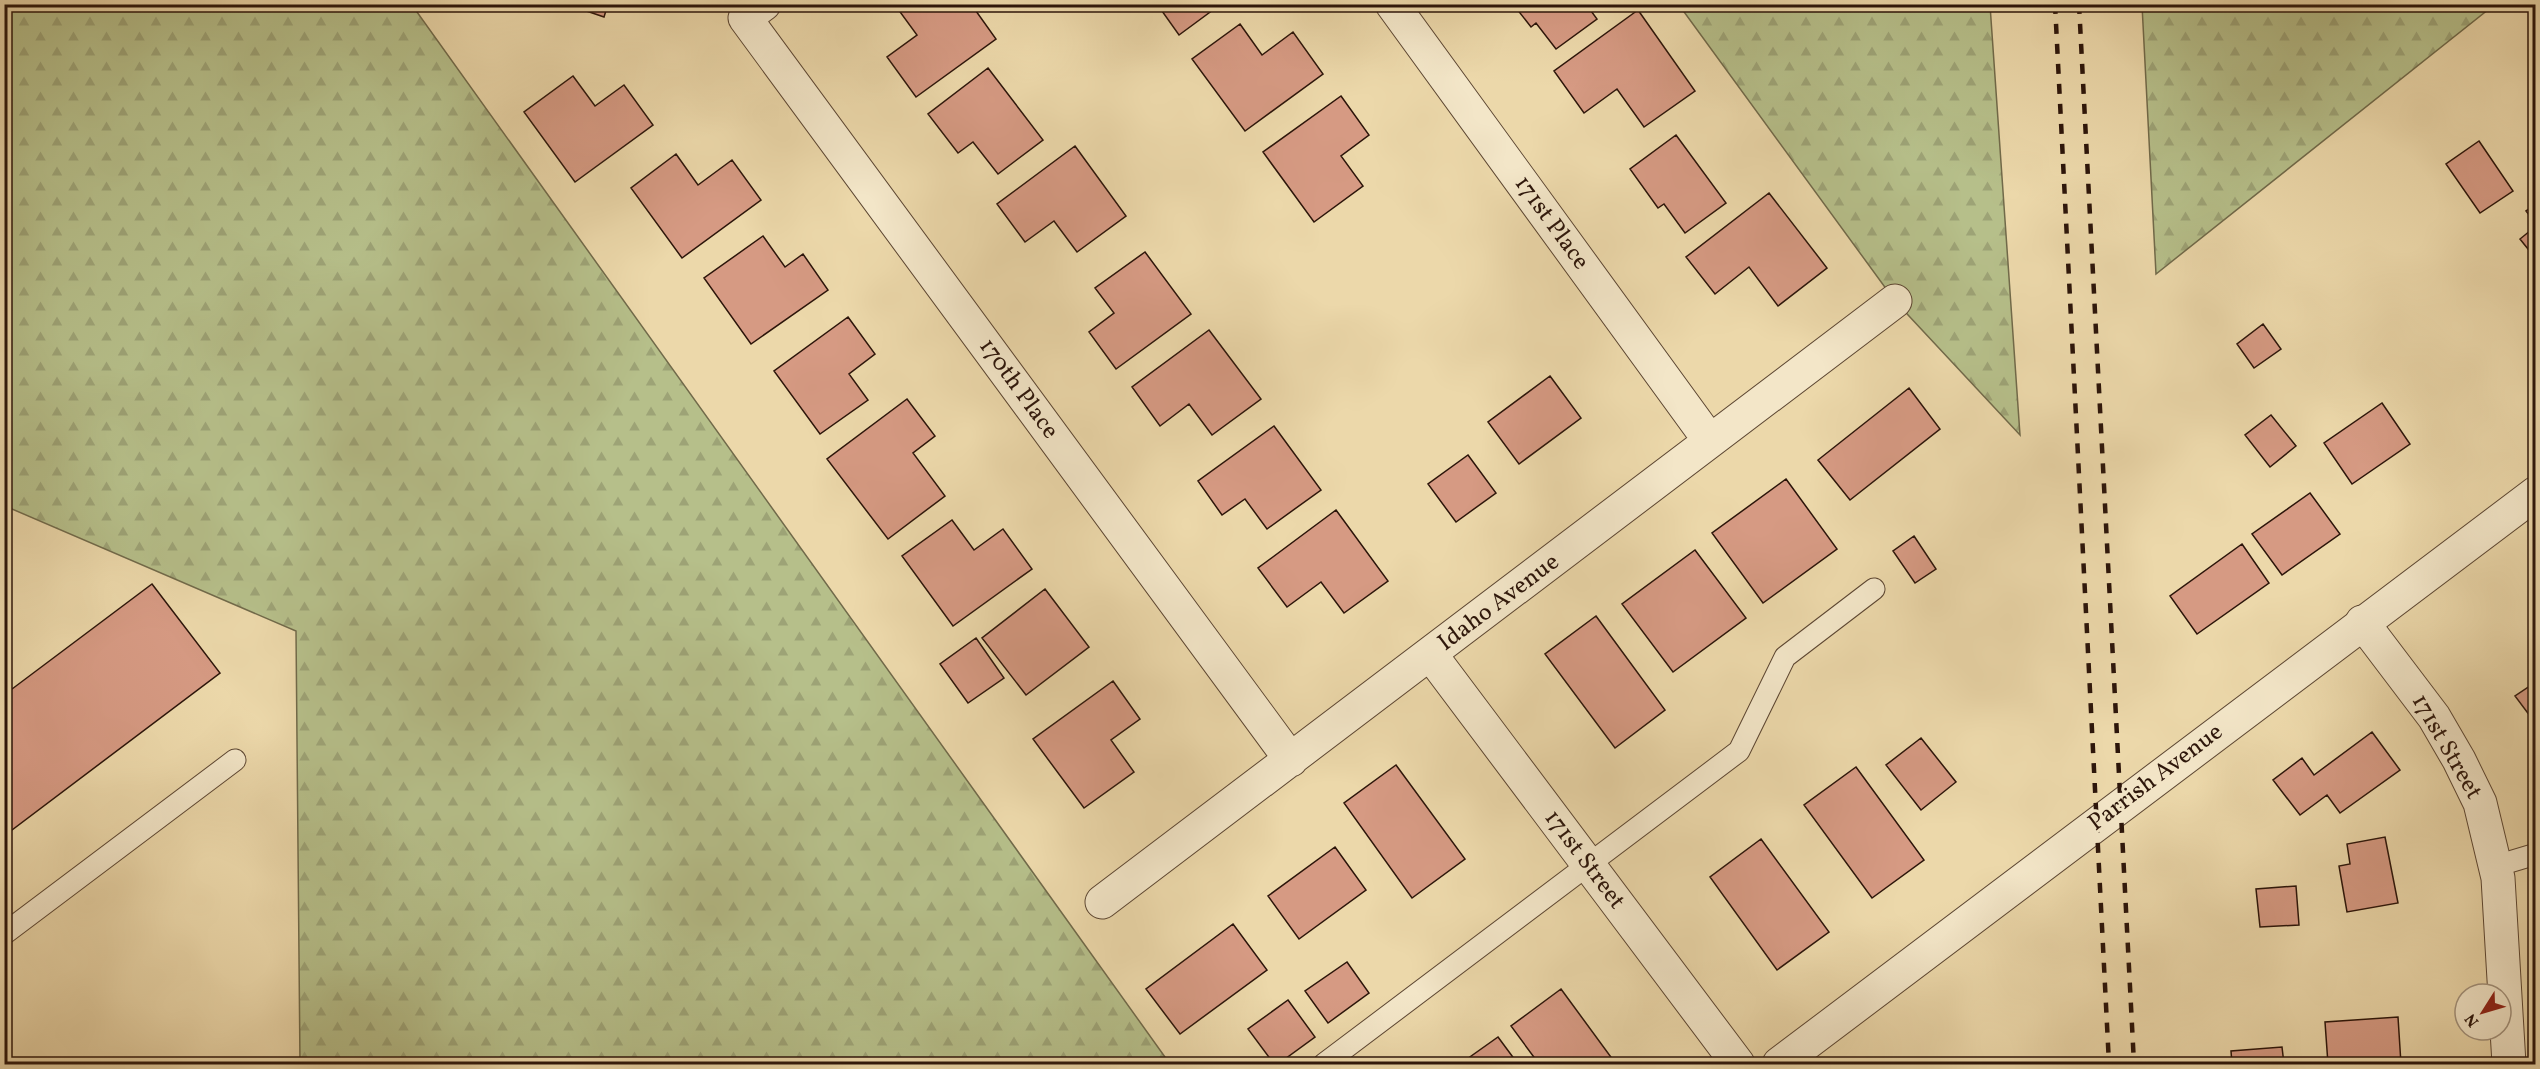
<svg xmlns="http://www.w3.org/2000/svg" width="2540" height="1069" font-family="Vollkorn,serif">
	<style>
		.forest { fill: url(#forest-firs); stroke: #716a4a; stroke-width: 1.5 }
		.building { fill: #d69a83; stroke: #2c150a; stroke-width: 1.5 }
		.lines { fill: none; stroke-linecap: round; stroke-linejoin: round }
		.service-casing { stroke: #5c4632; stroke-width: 23 }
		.minor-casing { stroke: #5c4632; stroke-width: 35 }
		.tertiary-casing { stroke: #5c4632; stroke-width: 35 }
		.service { stroke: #f3e6c8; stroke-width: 21 }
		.minor { stroke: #f3e6c8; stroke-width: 33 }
		.tertiary { stroke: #f3e6c8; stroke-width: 33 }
		.rail { stroke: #2c150a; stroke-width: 4.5; stroke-dasharray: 10 10; stroke-linecap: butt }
		.labels { text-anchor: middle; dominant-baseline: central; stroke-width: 6; stroke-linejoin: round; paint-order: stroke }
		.street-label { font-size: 24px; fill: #2c150a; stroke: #f3e6c8 }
	</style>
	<defs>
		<pattern id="forest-firs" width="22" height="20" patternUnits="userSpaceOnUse" patternTransform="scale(1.5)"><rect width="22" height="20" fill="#b6bf8a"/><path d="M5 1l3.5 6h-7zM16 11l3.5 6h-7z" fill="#9da376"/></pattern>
	</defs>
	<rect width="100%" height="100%" fill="#ecd8aa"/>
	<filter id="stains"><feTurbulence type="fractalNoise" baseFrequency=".00333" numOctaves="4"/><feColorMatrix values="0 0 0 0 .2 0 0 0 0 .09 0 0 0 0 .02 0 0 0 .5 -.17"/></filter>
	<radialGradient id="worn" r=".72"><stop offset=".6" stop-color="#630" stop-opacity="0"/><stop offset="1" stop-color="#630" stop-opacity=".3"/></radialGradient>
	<path class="forest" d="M5,4L412,5L1170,1064H300L296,631L5,506Z
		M1679,5H1990L2020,435L1895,301Z
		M2142,5V4L2494,5L2156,274Z"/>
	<path class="building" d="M566,4H608L604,17Z
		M971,4L996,39L916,97L887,57L917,35L895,5Z
		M1157,4H1221L1179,35Z
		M1513,4H1586L1597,19L1556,49L1536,23L1531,27Z
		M1638,10L1695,91L1644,127L1617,89L1584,113L1554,71Z
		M1240,24L1262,55L1293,32L1323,74L1245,131L1192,59Z
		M988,68L1043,140L998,174L973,142L958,153L928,114Z
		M573,76L595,106L624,85L653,125L575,182L524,112Z
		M1341,96L1369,135L1341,156L1363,186L1314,222L1263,152Z
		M1676,135L1726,203L1685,233L1664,204L1658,208L1630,169Z
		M2479,141L2513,191L2480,213L2446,164Z
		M1075,146L1126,216L1077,252L1054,221L1025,242L997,204Z
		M676,154L698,185L732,160L761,200L682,258L631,188Z
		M1769,193L1827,268L1778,306L1749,267L1715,294L1686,257Z
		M2536,204V224L2526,211Z
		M2536,226V259L2520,239Z
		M763,236L785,267L803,254L828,290L751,344L704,278Z
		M1145,252L1191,314L1116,369L1089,332L1114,313L1095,288Z
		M848,317L875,354L849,374L868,400L820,434L774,371Z
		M2263,324L2281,349L2254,368L2237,344Z
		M1209,330L1261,399L1212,435L1189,404L1160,426L1132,387Z
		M1550,376L1581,418L1519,464L1488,422Z
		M1909,388L1940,429L1850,500L1818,460Z
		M907,399L935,436L913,453L945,496L888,539L827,459Z
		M2382,403L2410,444L2352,484L2324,443Z
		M2271,415L2296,446L2270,467L2245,435Z
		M1274,426L1321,490L1267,529L1245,499L1222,515L1198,481Z
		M1468,455L1496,493L1456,522L1428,484Z
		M1786,479L1837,549L1763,603L1712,533Z
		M2310,493L2340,534L2282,575L2252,534Z
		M1336,510L1388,581L1344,613L1321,582L1287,607L1258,568Z
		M952,520L974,550L1003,529L1032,569L953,626L902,556Z
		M1914,536L1936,569L1915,583L1893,551Z
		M2242,544L2269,583L2197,634L2170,596Z
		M1695,550L1746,618L1673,672L1622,604Z
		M152,584L220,673L4,836V695Z
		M1045,589L1089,647L1026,695L982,638Z
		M1596,616L1665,710L1615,748L1545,654Z
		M976,638L1004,678L968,703L940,664Z
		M1113,681L1140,719L1111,740L1134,772L1084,808L1033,739Z
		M2536,682V724L2515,696Z
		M2372,732L2400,770L2340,813L2327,795L2300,815L2273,780L2302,758L2314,775Z
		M1921,738L1956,782L1921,810L1886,765Z
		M1396,765L1465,859L1412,898L1344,803Z
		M1856,767L1924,860L1872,898L1804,805Z
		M2385,837L2398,903L2347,912L2339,866L2350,864L2347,844Z
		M1761,839L1829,932L1777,970L1710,877Z
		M1335,847L1366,890L1299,939L1268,896Z
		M2296,886L2299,925L2260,927L2256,889Z
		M1233,924L1267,970L1180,1034L1146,989Z
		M1347,962L1369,993L1328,1023L1305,991Z
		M1561,989L1616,1064H1539L1511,1026Z
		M1288,1000L1315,1037L1278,1064H1274L1248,1029Z
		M2398,1017L2401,1064H2328L2325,1022Z
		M1498,1037L1518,1064H1460Z
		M2282,1047L2284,1064H2232L2231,1051Z"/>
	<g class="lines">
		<g class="service-casing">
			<path id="service" d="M2496,866L2536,854
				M4,934L235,760
				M1324,1064L1739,751L1785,657L1874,589"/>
		</g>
		<g class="minor-casing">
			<path id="minor" d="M764,4L745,18L1291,760
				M1392,4L1710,441
				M2362,622L2434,717L2459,760L2480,803L2498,878L2509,1064
				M1431,655L1738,1064
				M1102,902L1895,301"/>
		</g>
		<g class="tertiary-casing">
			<path id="tertiary" d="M1779,1064L2536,493"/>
		</g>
		<use href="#service" class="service"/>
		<use href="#minor" class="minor"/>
		<use href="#tertiary" class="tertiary"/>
		<path class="rail" d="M2055,4L2109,1064
			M2079,4L2134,1064"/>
	</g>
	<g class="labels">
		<g class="street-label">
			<text transform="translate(1551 223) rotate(54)">171st Place</text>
			<text transform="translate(1018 389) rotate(54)">170th Place</text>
			<text transform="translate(1499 603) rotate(-37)">Idaho Avenue</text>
			<text transform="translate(2446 747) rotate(60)">171st Street</text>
			<text transform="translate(2156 778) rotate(-37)">Parrish Avenue</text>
			<text transform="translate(1584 860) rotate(53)">171st Street</text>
		</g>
	</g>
	<rect width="2540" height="1069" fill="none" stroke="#ecd8aa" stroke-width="24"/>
	<rect x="6" y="6" width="2528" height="1057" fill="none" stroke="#2c150a" stroke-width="3"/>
	<rect x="12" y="12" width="2516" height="1045" fill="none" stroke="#2c150a" stroke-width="1.5"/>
	<g transform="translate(2483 1012) rotate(233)"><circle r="28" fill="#f3e6c8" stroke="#a3927c" stroke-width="1.5"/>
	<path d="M0-4.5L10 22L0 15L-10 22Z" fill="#8f2418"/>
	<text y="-9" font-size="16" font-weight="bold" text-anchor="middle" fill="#2c150a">N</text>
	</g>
	<rect width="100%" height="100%" filter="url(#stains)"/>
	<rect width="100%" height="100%" fill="url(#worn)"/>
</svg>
